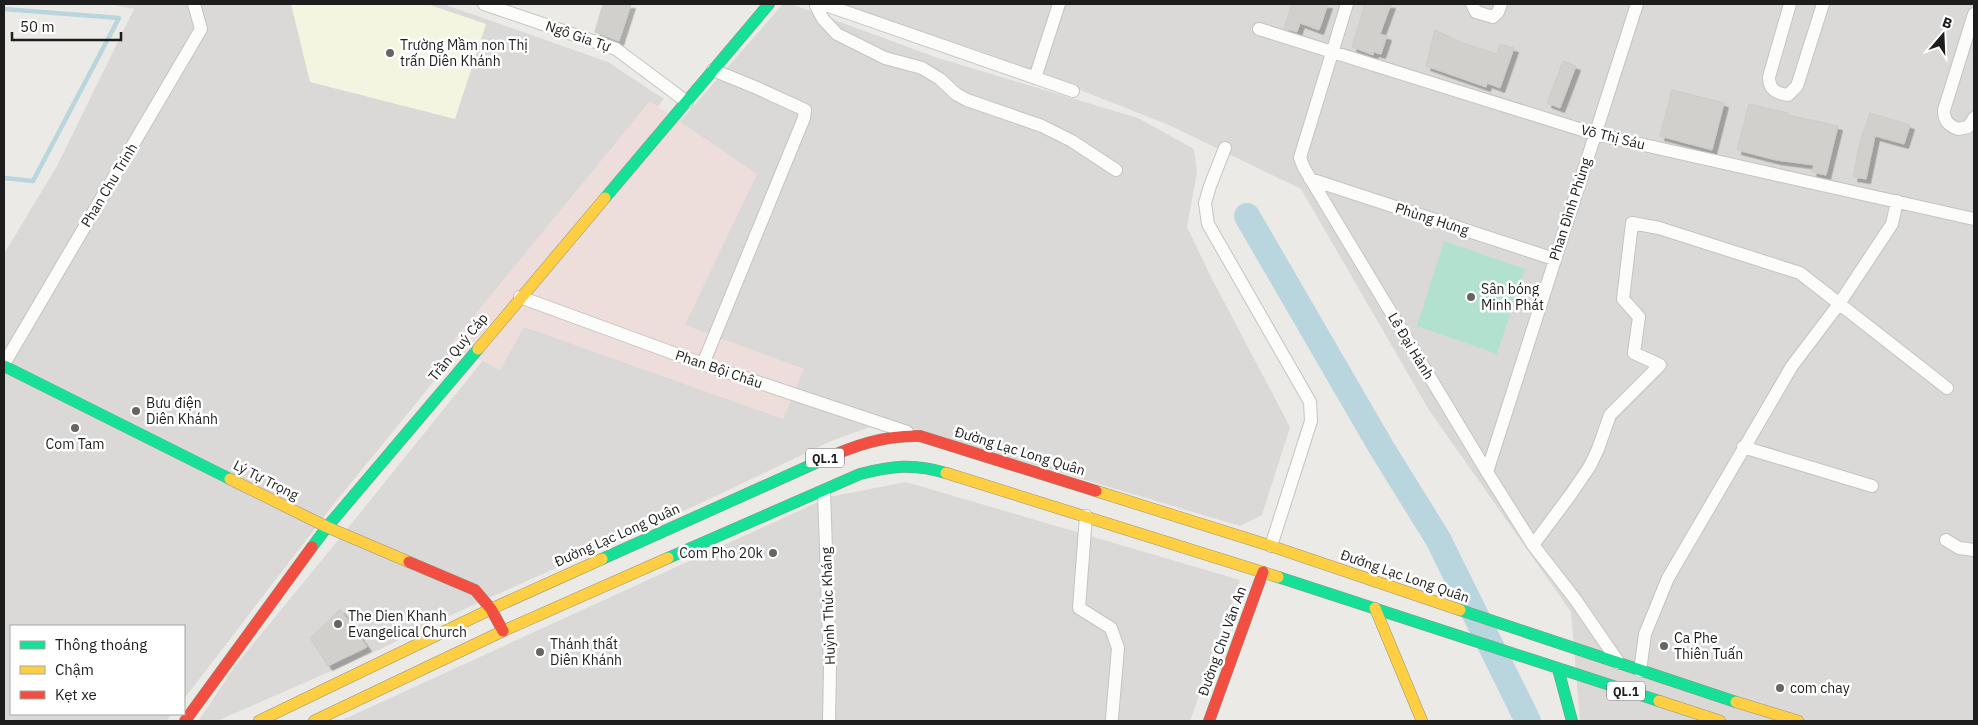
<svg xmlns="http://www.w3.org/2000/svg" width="1978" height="725" font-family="'IBM Plex Sans',sans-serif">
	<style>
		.residential { fill: #dad9d7 }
		.commercial { fill: #eddedb }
		.education { fill: #f4f5e0 }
		.pitch { fill: #b2e2cf }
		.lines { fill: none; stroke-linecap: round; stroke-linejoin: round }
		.stream { stroke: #b9d5de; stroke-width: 4.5 }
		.river { stroke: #b9d5de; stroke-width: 26 }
		.building { fill: #d2d0cd; stroke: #cecbc7; filter: url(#shadow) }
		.street-casing { stroke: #c4c4c2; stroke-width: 14 }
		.fast-casing { stroke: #92957f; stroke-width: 12 }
		.slow-casing { stroke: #92957f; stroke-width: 12 }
		.jam-casing { stroke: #92957f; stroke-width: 12 }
		.street { stroke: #fcfcfb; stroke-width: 12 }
		.fast { stroke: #16e098; stroke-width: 11 }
		.slow { stroke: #ffcf43; stroke-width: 11 }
		.jam { stroke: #f24e42; stroke-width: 11 }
		.poi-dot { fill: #656563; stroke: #fff; stroke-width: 2 }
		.labels { text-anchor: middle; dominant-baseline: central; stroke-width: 5; stroke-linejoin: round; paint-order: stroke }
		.shield { fill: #fff; stroke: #616161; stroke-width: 1 }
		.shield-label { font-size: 12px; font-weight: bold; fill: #1d1d1d }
		.street-label { font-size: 14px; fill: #1d1d1d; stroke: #fff }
		.poi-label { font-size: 14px; fill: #1d1d1d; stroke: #fff; text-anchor: start }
	</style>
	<defs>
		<filter id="shadow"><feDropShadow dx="4.5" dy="4.5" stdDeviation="0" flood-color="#0004"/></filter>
	</defs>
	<rect width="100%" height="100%" fill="#ebeae6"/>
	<path class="residential" d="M110,4H443L608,62L664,99L333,505L184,699V626H11V714H172L166,721H4V254L57,166L134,9Z
		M783,4H791L938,58L1138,118L1194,149L1197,172L1187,227L1211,277L1290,427L1262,515L1240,526L887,421L831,441L701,503L440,620L368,655L217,721H200L199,720L235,666L348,528L625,184Z
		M844,4H1974V721H1580L1571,612L1429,410L1301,189L1169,125L986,53L863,12Z
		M906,482L1240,580L1190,721H340L829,497Z"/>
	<path class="commercial" d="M650,101L757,174L685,325L804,369L783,419L524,327L500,370L450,345Z"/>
	<path class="education" d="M291,4H427L486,24L455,119L310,82Z"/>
	<path class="pitch" d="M1444,241L1525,269L1497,354L1417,326Z"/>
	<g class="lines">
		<path class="stream" d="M4,9L119,18L33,181L4,178"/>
		<path class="river" d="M1247,216L1381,447L1438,539L1528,721"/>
	</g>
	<path class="building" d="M603,4H631L619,41L595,32Z
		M1292,4H1328L1319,30L1300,23L1297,32L1284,28Z
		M1365,4H1391L1380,34L1387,36L1381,54L1374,52L1373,55L1352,47Z
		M1435,30L1460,42L1497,54L1500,44L1514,48L1500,88L1487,83L1486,87L1426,66Z
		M1563,61L1576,66L1560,108L1547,103Z
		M1672,90L1724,103L1712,150L1660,136Z
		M1749,104L1788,113V115L1838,126L1826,175L1812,172L1814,165L1776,160L1737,150Z
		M1870,113L1910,125L1904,144L1875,136L1866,179L1853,177L1860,142Z
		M340,609L367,647L328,666L310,638Z"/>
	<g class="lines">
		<g class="street-casing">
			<path id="street" d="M484,4L616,49L687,102
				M816,4V6L823,19L837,34L885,58L922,68L940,79L956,94L967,100L1042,126L1072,141L1116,170
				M823,4L1073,91
				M1347,4L1302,151L1300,158L1304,168L1487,472L1533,545L1575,599L1619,663
				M1472,4L1476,12L1493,17L1498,12L1501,4
				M1790,4L1769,77C1769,90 1776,93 1788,95L1797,86L1823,4
				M1974,14L1944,110C1944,121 1948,125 1958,129L1968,127L1974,118
				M1259,29L1595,134L1974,219
				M1035,78L1059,4
				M1225,148L1210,186L1205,203L1208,224L1310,402L1311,421L1271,546
				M1310,179L1554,259
				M520,297L703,364L907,432
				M4,364L201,29L194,4
				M703,364L804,118L805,110L757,88L713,70
				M1743,447L1872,486
				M1487,472L1637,4
				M824,491L830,668L829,721
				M1086,516L1079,608L1111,628L1118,648L1112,718
				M1946,540L1959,548L1974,550
				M1533,545L1571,494L1590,466L1598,449L1610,415L1660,365L1634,353L1639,317L1623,299L1632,223L1659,228L1800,273L1947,388
				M1640,671L1645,634L1668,578L1792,366L1839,304L1892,224L1897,201"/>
		</g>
		<g class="fast-casing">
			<path id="fast" d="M605,198L769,4
				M4,366L230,479
				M312,547L327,527L478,349
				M668,558L860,474C891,466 914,463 946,473
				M602,559L820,461
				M1278,577L1659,701
				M1460,610L1736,702
				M1558,669L1572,721"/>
		</g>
		<g class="slow-casing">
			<path id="slow" d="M478,349L605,198
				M946,473L1278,577
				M230,479L327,527L409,562
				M1096,491L1271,546L1460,610
				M1375,608L1422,721
				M1659,701L1720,721
				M1736,702L1798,721
				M259,721L491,609L602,559
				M314,721L503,631L668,558"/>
		</g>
		<g class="jam-casing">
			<path id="jam" d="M820,461C853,446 884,435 920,436L1096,491
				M409,562L475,590L491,609L503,631
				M185,721L312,547
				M1209,721L1263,572"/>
		</g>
		<use href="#street" class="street"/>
		<use href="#fast" class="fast"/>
		<use href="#slow" class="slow"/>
		<use href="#jam" class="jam"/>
	</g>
	<g class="poi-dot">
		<circle cx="390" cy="53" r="5"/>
		<circle cx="1471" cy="297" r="5"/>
		<circle cx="136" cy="411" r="5"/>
		<circle cx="75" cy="428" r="5"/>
		<circle cx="773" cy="553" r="5"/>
		<circle cx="338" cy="624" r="5"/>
		<circle cx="1664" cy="646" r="5"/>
		<circle cx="540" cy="652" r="5"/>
		<circle cx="1780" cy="688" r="5"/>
	</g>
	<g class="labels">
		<g class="shield">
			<rect x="806" y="448.5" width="38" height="19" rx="4"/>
			<rect x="1607" y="681.5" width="38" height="19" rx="4"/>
		</g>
		<g class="shield-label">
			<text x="825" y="458">QL.1</text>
			<text x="1626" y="691">QL.1</text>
		</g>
		<g class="street-label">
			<text transform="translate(578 36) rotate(19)">Ngô Gia Tự</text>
			<text transform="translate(1613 137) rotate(14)">Võ Thị Sáu</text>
			<text transform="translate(109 185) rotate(-59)">Phan Chu Trinh</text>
			<text transform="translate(1570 209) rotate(-72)">Phan Đình Phùng</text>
			<text transform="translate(1432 219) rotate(18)">Phùng Hưng</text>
			<text transform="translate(1411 346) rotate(59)">Lê Đại Hành</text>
			<text transform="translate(458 347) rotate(-50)">Trần Quý Cáp</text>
			<text transform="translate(719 369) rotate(19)">Phan Bội Châu</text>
			<text transform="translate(1020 451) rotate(17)">Đường Lạc Long Quân</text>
			<text transform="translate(266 480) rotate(27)">Lý Tự Trọng</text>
			<text transform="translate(617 535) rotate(-24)">Đường Lạc Long Quân</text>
			<text transform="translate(1405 576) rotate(19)">Đường Lạc Long Quân</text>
			<text transform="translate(828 606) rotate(-92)">Huỳnh Thúc Kháng</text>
			<text transform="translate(1222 641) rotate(-70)">Đường Chu Văn An</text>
		</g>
		<g class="poi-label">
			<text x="400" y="45">Trường Mầm non Thị<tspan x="400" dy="16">trấn Diên Khánh</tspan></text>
			<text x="1481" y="289">Sân bóng<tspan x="1481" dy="16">Minh Phát</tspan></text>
			<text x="146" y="403">Bưu điện<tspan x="146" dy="16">Diên Khánh</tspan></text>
			<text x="75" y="444" text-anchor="middle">Com Tam</text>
			<text x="763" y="553" text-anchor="end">Com Pho 20k</text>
			<text x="348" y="616">The Dien Khanh<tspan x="348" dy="16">Evangelical Church</tspan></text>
			<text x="1674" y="638">Ca Phe<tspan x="1674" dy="16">Thiên Tuấn</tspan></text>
			<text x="550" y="644">Thánh thất<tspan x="550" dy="16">Diên Khánh</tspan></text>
			<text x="1790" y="688">com chay</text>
		</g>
	</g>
	<rect width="1978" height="725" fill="none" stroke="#1d1d1d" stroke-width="10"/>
	<rect x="10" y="625" width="175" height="90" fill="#ffffff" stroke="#a5a5a5"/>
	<rect x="20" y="641" width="25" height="8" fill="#16e098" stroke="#a5a5a5"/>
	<text x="55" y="650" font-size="15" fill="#1d1d1d">Thông thoáng</text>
	<rect x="20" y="666" width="25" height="8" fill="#ffcf43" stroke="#a5a5a5"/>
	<text x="55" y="675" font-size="15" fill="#1d1d1d">Chậm</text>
	<rect x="20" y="691" width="25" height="8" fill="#f24e42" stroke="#a5a5a5"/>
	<text x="55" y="700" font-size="15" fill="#1d1d1d">Kẹt xe</text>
	<g transform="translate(1943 35) rotate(19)" stroke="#ffffff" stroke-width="4" paint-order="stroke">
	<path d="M0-4L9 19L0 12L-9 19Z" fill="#1d1d1d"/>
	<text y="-8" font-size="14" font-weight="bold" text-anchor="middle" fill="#1d1d1d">B</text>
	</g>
	<path d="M12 32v8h109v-8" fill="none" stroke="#1d1d1d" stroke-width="2.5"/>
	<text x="20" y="32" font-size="15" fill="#1d1d1d" stroke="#ffffff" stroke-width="4" paint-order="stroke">50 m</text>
</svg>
